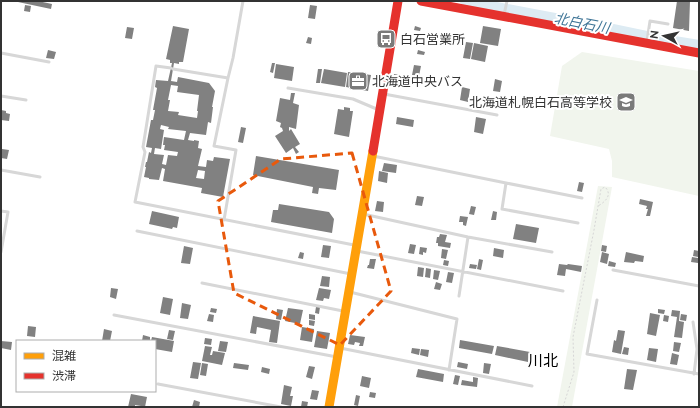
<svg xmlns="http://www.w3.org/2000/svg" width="700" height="408" font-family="Raleway,'Noto Sans JP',sans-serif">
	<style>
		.green { fill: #f1f5ed }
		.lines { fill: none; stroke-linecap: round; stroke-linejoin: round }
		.river { stroke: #ddebf3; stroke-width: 10 }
		.building { fill: #818181; fill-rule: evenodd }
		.path { stroke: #d6d6d6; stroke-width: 1; stroke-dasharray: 2 2; stroke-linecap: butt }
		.lane { stroke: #d7d7d7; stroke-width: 3 }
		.slow { stroke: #ff9f0a; stroke-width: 9 }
		.jam { stroke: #e5322d; stroke-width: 9 }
		.marked { fill: none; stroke: #e8590c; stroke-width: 3; stroke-dasharray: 8 5; stroke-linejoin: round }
		.labels { text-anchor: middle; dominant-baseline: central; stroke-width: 4; stroke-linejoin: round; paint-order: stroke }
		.poi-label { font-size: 13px; fill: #333; stroke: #fff; text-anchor: start }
		.water-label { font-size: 14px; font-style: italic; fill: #3f7597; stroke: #fff }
		.quarter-label { font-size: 15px; fill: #000; stroke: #fff }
	</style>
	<rect width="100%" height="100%" fill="#fff"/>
	<path class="green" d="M582,52L699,71V196L612,177V161L609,149L550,136L562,66Z
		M598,186L612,187L572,407H557Z"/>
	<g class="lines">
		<path class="river" d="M465,1L613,29L656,38L699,45"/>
	</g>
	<path class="building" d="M18,1H38L52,4L51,9L18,2Z
		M677,1H690L689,31L673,28Z
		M25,5L31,6L30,12L24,11Z
		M310,5L317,6L315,19L308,18Z
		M173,26L189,29L183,62H179V64L174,63L171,81L177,82L178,77L209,83L215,91L212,107H213L211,123L208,122L206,135L190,133L188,140L194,141V140L199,141L198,148L202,149L198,166L206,167L207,160L213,161L214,157L230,159L223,197L201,193L202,188L163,181L165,169L162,168L159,180L149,179V178L144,177L146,167H145L146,162H147L149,152L151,153L152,148L146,147L151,120H153L155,110H153L157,88L155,87L156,80L168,81L172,63H170V60L166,59ZM171,85L178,86L177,92L199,95L197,111H198L197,118L178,115L179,112L168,111L170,100H168ZM161,125L169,127L168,129L186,131L184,140L164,137L163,145H165L164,150L178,152L177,156L168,155L166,165L162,164L164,155L154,154L155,148L161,149L164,130L160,129ZM198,170L205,171L204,179L196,178Z
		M415,26L421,28L420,31L414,30Z
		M483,26L501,29L498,46L480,43Z
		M127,27L134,28L132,39L125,38Z
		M308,37L312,38L311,44L306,43Z
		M466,42L473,43L470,59L463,58Z
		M474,43L488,46L485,62L471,59Z
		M48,50L56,52L54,59L46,58Z
		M418,50L425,52L424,55L417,54Z
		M272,63H275L273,73L270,72Z
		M276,64L294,67L292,81L274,78Z
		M414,65L421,66L419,76L412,75Z
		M318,69H322L320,83H316Z
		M324,69L347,73L345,87L321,83Z
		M348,72L371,75L368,91L346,87Z
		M394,74L405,76L404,81L393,79Z
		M495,79L502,81L500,92L493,91Z
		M462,87L470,89L468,102L460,100Z
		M291,93H295L293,103L299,105L296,129L289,127V131L291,129L300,144L295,147L299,152L296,154L293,148L286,153L275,136L283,131L282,128L280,127L281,123L276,121L280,98L290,100Z
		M533,96L542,98L541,105L532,103Z
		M344,107L350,108V111H353L349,137L334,134L338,109L344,110Z
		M1,110L6,111V113L10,114L9,121L1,120Z
		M397,117L414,120L413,127L396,124Z
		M476,117L486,119L483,134L474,132Z
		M241,127L246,128L243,143L238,142Z
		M2,149L9,150L7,159L1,158Z
		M256,156L339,170L336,190L319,188L318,194L312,193L313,187L253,175Z
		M384,163L397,165L396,173L382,171Z
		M379,171L388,173L387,183L378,181Z
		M579,182L584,183L582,192L577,191Z
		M417,196L424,197L422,206L415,205Z
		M640,199L653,202L650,216H646L648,209H646L647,206L639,204Z
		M377,201L384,202L383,212L375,211Z
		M279,204L329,212L334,219L332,233L271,222L273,210H278Z
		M471,206L476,207L474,215L469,214Z
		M152,211L179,217L177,228L173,227L172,229L149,224Z
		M493,211L497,212L496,220H491Z
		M460,216L468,217L466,226L463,225V222H459Z
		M516,224L539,228L536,243L513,239Z
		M440,234L447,235L445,242L451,243L450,248L438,246V243H436L437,237H439Z
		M410,244L416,245L414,254L408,253Z
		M323,245L331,246L329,258L321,257Z
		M602,245L607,246L606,252L601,251Z
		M184,246L193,248L190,264L181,263Z
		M420,247L427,248L426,253L423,252V255L419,254Z
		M494,248L504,250L503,258L493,256Z
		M442,249L448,250L446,259L441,258Z
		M694,250L699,251L698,257L693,256Z
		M300,252L304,253L303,259L298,258Z
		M602,252L609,254L607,264L600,262Z
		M626,252L644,256L643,262L635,261L634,263L624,262Z
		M692,257L698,258V263L691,262Z
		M370,259H376L374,269L367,268L368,265H369Z
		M479,259L483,260L481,270L477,269Z
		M444,260L449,261L448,266L443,265Z
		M609,261L616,263L615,267L608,266Z
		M470,264L477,265L476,269L469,268Z
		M559,264L567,265L568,264L582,266L581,272L566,269L565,276L557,275Z
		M418,267L424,268L423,277L417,276Z
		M426,268L431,269L430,278L425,277Z
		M434,270L440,271L438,280L433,279Z
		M448,272L454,273L452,283L446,282Z
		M322,276L330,277L329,287L320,286Z
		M436,282L442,284L440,290L434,289Z
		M111,288L118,289L116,299L110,297Z
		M319,288L331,290L329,299L324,298L323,301L316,300Z
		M163,297L173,299L170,315L160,313Z
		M182,303L191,305L188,319L180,318Z
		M316,307H320L319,314L315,313Z
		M211,308L217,309L216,313L210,312Z
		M288,308L303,310L300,324L285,321Z
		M277,309L283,310L281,320L276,319Z
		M658,309L665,310L664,314L658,313Z
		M672,310L680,311L679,321L684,322L682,338L674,337L677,317L671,316Z
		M650,313L660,315L656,336L647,334Z
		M209,314L214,315L213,322L207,321Z
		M309,314L315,315V320L309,319Z
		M681,314L687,315L686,321L680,320Z
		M664,315L669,316L668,322L663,321Z
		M253,316L280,321L277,343L269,342L271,330L257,327L256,334L250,333Z
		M309,320L315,321L314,326L309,325Z
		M28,326L36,327L35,337L27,336Z
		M302,327L314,329L312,342L300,340Z
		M104,329L112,331L110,341H102Z
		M169,330L175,331L173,340L167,339Z
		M618,330L625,331L621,354L612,352L614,340L616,341Z
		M317,331L330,333L327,349L314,347Z
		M143,335L150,337V341H142Z
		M350,335L365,337L363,346H359L360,343L355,342L354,345L348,344Z
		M152,337L174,341L172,352L155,349V341H151Z
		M205,338L212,339L211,345L204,344Z
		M460,340L494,346L492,354L459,348Z
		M1,341L12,342L11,350L1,348Z
		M220,341L228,342L226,352L218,351Z
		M674,342L681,343L679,352L673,351Z
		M205,346L212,347L210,355H212L213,351L225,353L222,365L202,361Z
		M497,346L530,352L528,362L495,355Z
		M624,347L629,348L628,355L622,354Z
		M412,348L420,349L419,355L411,353Z
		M649,348L658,349L656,362L647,360Z
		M421,349L429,350L428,357L420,355Z
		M672,353L679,355L677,365L670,364Z
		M193,362L201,363L198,379L190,378Z
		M458,362L468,364L467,369L457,367Z
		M202,363L208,364L206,376L200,375Z
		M234,363L249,365L248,370L233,368Z
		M484,363L491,364L489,374L483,373Z
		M309,366L315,367L312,379L306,377Z
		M262,367L270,369L269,374L261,372Z
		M418,369L444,374L443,382L416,377Z
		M627,369L637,370L633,390L624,389Z
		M455,375L460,376L458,385L453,384Z
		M362,376L371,378L369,388L360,386Z
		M473,377L478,378L477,387L461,385L462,380L473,382Z
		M284,385L292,387L290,396H293L291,406L281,404Z
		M312,390L319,391L317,400L310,399Z
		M370,392L376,393L375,398L369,397Z
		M131,394L147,397L145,407H141V406L135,405V407H128Z
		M356,395L360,396L358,406L354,405Z
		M194,400L200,402L199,407H192Z
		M302,401L308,402L307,407H301Z"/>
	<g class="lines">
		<path class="path" d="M563,407L574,372L573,337L594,230L601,189L605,187C613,195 605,202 598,206"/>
		<path class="lane" d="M504,15L507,1
			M647,41L650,21L668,24
			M1,53L49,62
			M171,68L156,66L143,147L145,152L135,202L354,245
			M173,69L228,78
			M288,88L353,99L379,110
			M384,94L497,115
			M1,96L26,100
			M373,156L506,183L582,198
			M1,170L40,177
			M506,183L502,209L578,223
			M1,211L8,212L1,252
			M363,214L468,237L552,252
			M224,220L236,150L214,146L228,78L233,58L243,1
			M137,231L351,274
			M357,251L563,291
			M613,270L699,286
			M202,283L343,311
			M350,292L457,319L449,370
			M459,296L468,237
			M597,300L587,354L699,374
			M114,315L337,357
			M693,322L697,349L694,374
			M340,348L532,386
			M158,384L281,407"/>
		<path class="slow" d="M329,407L373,151"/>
		<path class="jam" d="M421,1L699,53
			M373,151L398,1"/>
	</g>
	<path class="marked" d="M352,153L391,291L340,345L234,293L218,201L281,159Z"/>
	<defs>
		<g id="bus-square" transform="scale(1)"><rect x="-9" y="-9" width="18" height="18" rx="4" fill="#7a7a7a" stroke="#fff"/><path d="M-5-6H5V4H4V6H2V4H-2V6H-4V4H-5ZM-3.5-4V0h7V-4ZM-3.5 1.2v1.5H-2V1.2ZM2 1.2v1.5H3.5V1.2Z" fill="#fff"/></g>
		<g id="office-square" transform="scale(1)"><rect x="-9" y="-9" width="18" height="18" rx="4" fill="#7a7a7a" stroke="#fff"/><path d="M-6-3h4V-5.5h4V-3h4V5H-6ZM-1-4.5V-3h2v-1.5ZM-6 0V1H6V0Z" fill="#fff"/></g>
		<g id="school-square" transform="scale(1)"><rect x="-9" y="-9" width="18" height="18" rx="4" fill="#7a7a7a" stroke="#fff"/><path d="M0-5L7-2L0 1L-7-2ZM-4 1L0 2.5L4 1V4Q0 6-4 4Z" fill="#fff"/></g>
	</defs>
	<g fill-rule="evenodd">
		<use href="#bus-square" x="386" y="39"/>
		<use href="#office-square" x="358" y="81"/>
		<use href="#school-square" x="626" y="102"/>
	</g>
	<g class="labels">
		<g class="poi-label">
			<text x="400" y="39">白石営業所</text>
			<text x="372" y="81">北海道中央バス</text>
			<text x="612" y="102" text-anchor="end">北海道札幌白石高等学校</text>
		</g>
		<g class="water-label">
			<text transform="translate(582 23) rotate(11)">北白石川</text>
		</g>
		<g class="quarter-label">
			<text x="543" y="361">川北</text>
		</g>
	</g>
	<rect width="700" height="408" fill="none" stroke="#333333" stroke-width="4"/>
	<rect x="16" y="340" width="140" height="52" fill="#ffffff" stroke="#adadad"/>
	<rect x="24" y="353" width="20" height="6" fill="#ff9f0a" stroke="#adadad"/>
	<text x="52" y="360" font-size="12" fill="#333333">混雑</text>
	<rect x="24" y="373" width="20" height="6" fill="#e5322d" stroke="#adadad"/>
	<text x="52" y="380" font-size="12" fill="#333333">渋滞</text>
	<g transform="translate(664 36) rotate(278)" stroke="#ffffff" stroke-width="3" paint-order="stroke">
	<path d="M0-3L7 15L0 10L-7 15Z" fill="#333333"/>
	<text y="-6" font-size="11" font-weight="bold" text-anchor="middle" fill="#333333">N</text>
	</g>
</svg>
